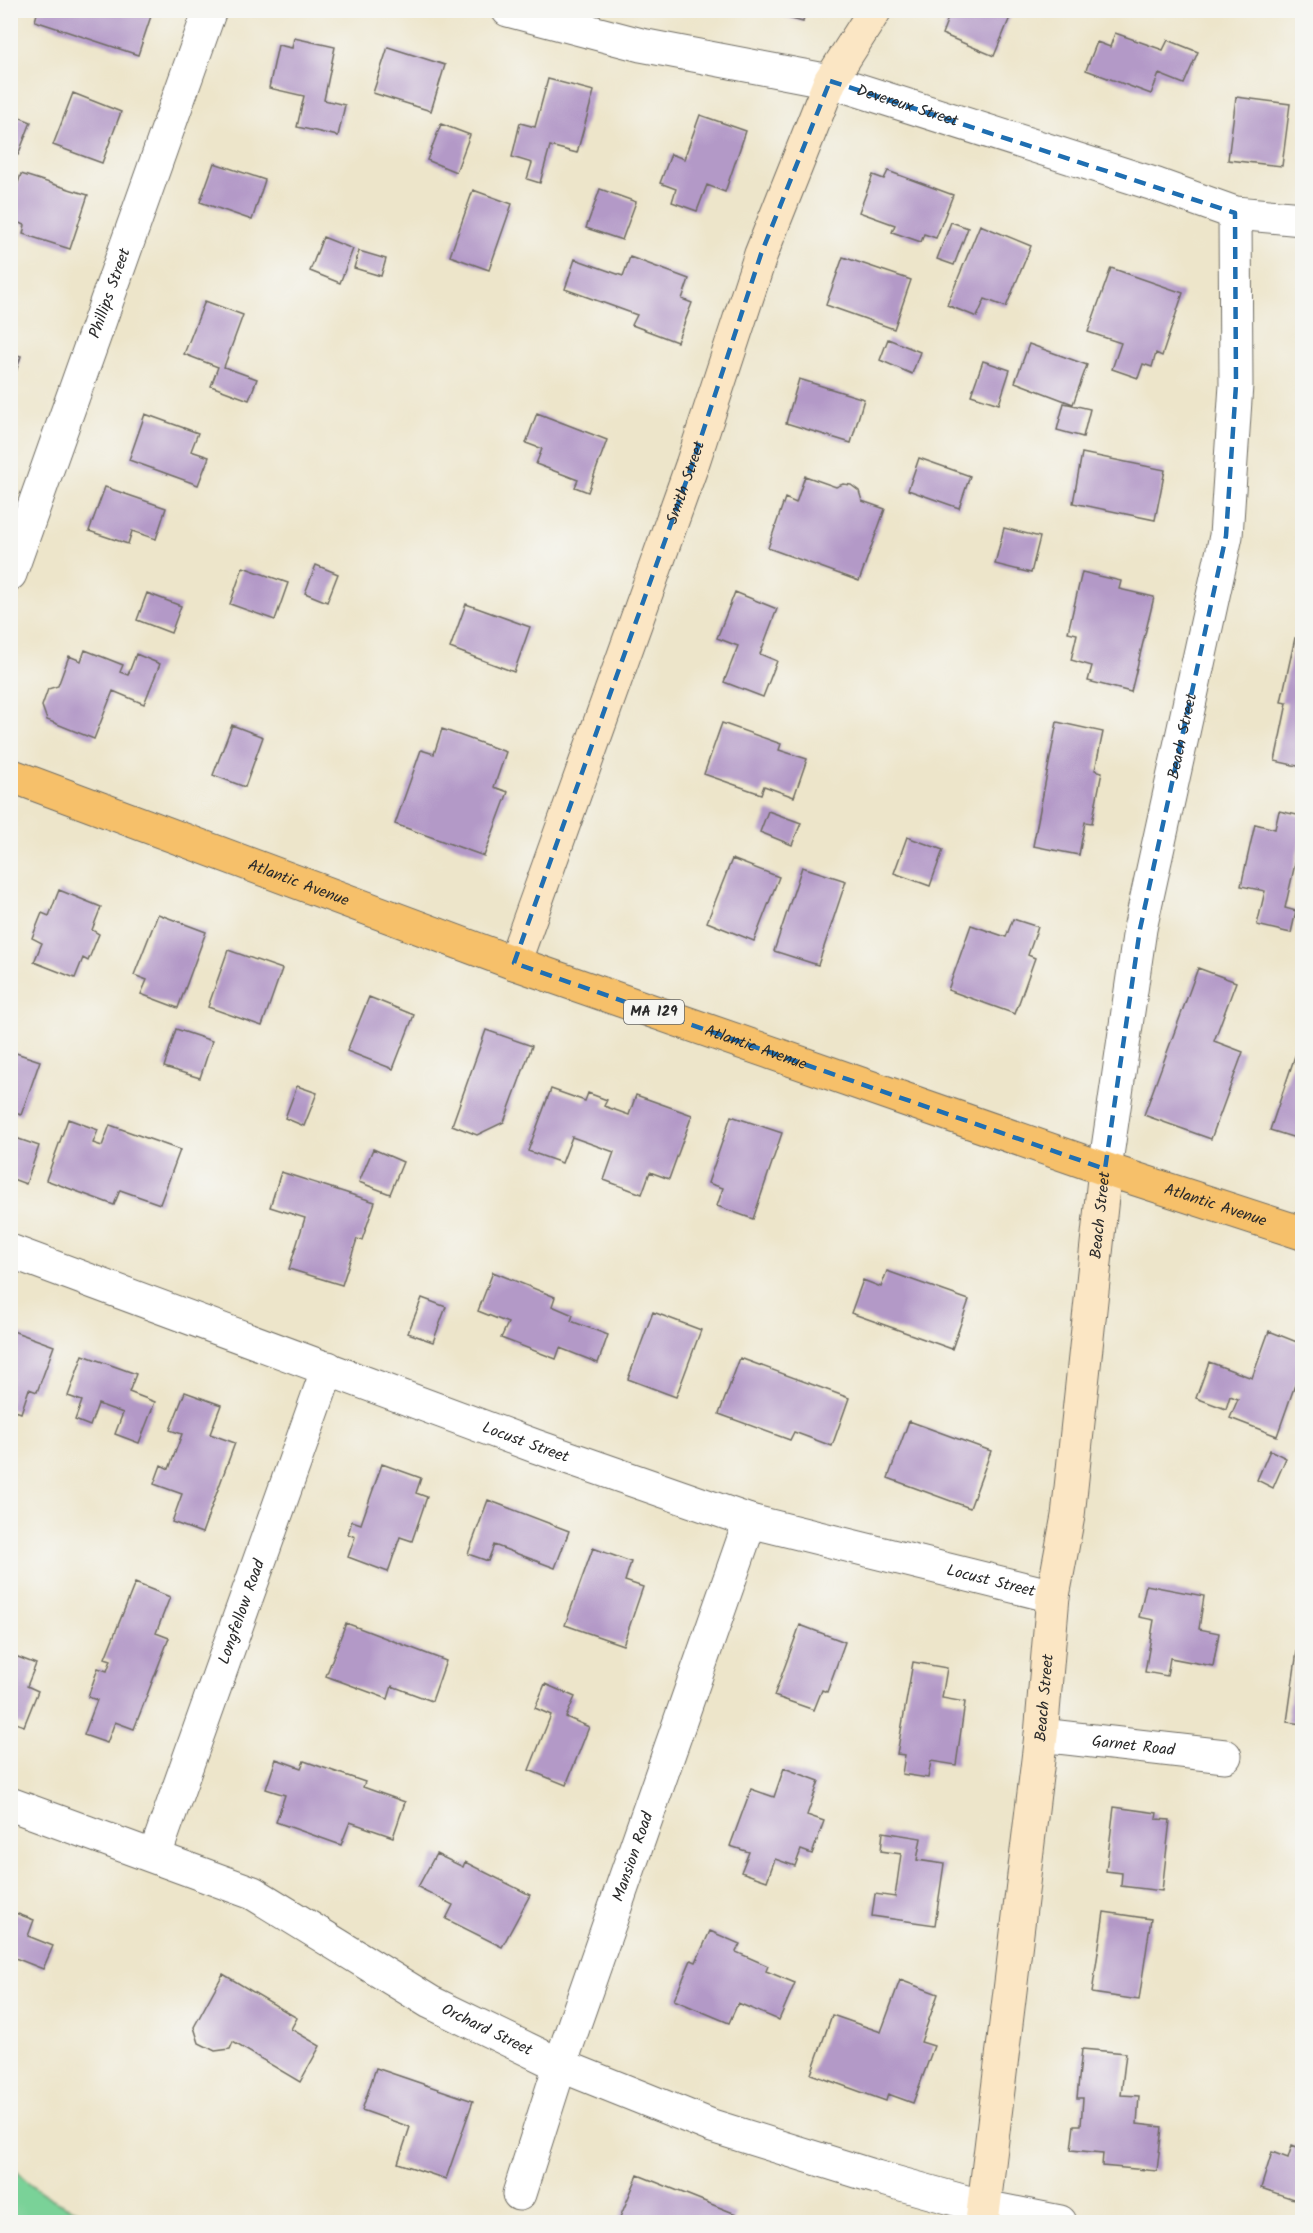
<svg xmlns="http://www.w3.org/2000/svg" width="1313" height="2233" font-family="Kalam,sans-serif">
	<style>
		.green { fill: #7ad298; stroke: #527e62; stroke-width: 1.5 }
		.building { fill: #b399c7 }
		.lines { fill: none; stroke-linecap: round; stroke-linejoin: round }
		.street-casing { stroke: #6f6c63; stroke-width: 35 }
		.secondary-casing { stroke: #6f6c63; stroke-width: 35 }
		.primary-casing { stroke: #6f6c63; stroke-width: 35 }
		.street { stroke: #fff; stroke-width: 33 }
		.secondary { stroke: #fbe6c4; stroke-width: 33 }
		.primary { stroke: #f6c06b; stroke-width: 33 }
		.marked { fill: none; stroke: #1f6fb2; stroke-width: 4.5; stroke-dasharray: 12 8; stroke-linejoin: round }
		.labels { text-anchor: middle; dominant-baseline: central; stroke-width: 4.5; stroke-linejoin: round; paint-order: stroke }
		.shield { fill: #f6f6f2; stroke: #686867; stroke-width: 1.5 }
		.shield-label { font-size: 15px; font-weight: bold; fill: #2b2b2b }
		.street-label { font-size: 16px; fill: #2b2b2b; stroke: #f6f6f2 }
	</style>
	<rect width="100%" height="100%" fill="#f6f6f2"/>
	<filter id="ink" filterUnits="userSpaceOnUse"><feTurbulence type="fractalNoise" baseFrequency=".0167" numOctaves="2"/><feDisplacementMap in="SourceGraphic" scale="12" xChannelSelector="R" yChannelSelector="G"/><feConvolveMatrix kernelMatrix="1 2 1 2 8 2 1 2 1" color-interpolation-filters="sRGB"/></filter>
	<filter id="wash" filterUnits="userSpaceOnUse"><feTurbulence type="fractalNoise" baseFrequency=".008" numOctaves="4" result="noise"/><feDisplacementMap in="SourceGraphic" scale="24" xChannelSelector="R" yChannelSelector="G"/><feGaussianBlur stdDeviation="1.35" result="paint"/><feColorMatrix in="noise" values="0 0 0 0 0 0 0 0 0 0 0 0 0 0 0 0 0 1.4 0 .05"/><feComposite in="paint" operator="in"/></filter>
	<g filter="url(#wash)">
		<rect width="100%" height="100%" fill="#ede5ca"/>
		<path class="green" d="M10,2164C43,2202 86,2219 135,2222H11Z"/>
		<g id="blocks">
			<path class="building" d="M38,10H153L138,55L35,21Z
				M758,10H805L803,22Z
				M951,10H1013L994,56L942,34Z
				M1115,33L1163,50L1168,40L1198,52L1184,84L1159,74L1151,94L1086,70L1097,42L1110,47Z
				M294,38L335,47L324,100L345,105L338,136L297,127L304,96L269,88L278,45L292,48Z
				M388,47L445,65L431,111L373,93Z
				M548,79L594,91L577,153L550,146L540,183L527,179L532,163L512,157L520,123L535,127Z
				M73,93L121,112L102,163L53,145Z
				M1236,97L1290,104L1282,166L1228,160Z
				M11,114L31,122L18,155L10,152Z
				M700,115L746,131L725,192L707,185L697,211L672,202L676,189L660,183L671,154L684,159Z
				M441,124L470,135L456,172L427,160Z
				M214,163L265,180L252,220L200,202Z
				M888,171L953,195L936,238L924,234L921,242L892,232L895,225L859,212L873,175L884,179Z
				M21,174L88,195L70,249L23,234L25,225L10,220V207Z
				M600,189L636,202L622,240L586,228Z
				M473,190L512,204L489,270L450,256Z
				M951,222L968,228L954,265L937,259Z
				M980,225L1031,246L1006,307L985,299L977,317L947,305Z
				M323,237L353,249L340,283L310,271Z
				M359,251L386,259L381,276L354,268Z
				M630,257L689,279L682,299L692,303L677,342L632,325L637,315L565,289L575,259L623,276Z
				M843,257L911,280L894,329L826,305Z
				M1111,268L1183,293L1162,356L1156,353L1152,367L1143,364L1138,378L1112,369L1121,343L1088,332Z
				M205,301L243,315L224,367L257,379L249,400L211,386L218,367L184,354Z
				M888,339L920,352L912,374L880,360Z
				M1029,344L1087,365L1073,404L1015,382Z
				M10,353L21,356L11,388H10Z
				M983,361L1010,370L999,404L971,395Z
				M799,379L864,399L851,443L786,423Z
				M1064,403L1090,409L1083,437L1057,430Z
				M537,413L607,440L588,492L575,487L578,480L536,464L542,449L526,443Z
				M145,414L198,433L191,451L209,457L198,485L129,460Z
				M1082,453L1165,470L1155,520L1073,503Z
				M919,458L970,476L959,508L908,490Z
				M805,476L836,487L843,484L851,485L859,491L862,501L885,509L859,581L768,548L785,498L796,503Z
				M105,487L166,508L156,539L132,531L128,544L89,531Z
				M1004,528L1040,537L1031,573L995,564Z
				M316,565L338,574L327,602L305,593Z
				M243,567L288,583L275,620L230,604Z
				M1082,572L1121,581L1119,589L1154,597L1131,692L1088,681L1092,666L1071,660L1077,634L1068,632Z
				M735,592L777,609L760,654L777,661L763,697L724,682L738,646L717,638Z
				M147,593L181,606L171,633L137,620Z
				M466,604L530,627L514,672L450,648Z
				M1295,638L1302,640V767L1275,761L1287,703L1281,702Z
				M85,650L123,665L120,672L128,675L136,654L160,664L144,704L113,691L94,739L47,720L42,706L48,689L58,686L69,656L81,661Z
				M1057,722L1103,732L1095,770L1102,772L1092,823L1085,822L1079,855L1033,846Z
				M722,723L781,744L779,750L807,759L794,797L764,786L761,794L704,774Z
				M232,725L263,737L245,787L213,775Z
				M442,729L506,752L494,787L508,792L484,856L395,824L421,750L434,754Z
				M768,811L801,823L792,845L760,832Z
				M1279,811L1302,816V833L1285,908L1296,911L1291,933L1257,925L1265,891L1241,886L1255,824L1275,829Z
				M907,837L943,850L930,886L894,873Z
				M732,859L779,877L754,941L707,922Z
				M802,867L846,881L818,965L774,951Z
				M59,890L101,907L92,930L99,934L88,961L83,958L75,978L34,962L42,943L32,938L42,913L49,916Z
				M158,914L206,932L178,1008L141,994L147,980L134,975Z
				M1013,919L1038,927L1028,955L1035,958L1015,1014L948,990L971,925L1006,937Z
				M228,950L282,969L262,1026L208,1007Z
				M1198,968L1236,982L1214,1041L1243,1052L1211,1139L1144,1115Z
				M369,997L414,1015L393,1069L347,1051Z
				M176,1029L212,1041L200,1078L164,1067Z
				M486,1030L532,1046L504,1122L477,1135L452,1125Z
				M10,1051L40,1061L21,1115L10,1111Z
				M1295,1056L1302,1058V1140L1270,1130Z
				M297,1086L317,1093L304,1126L285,1118Z
				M551,1089L585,1101L588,1093L607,1100L604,1106L629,1115L636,1095L692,1115L669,1179L650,1172L642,1194L604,1180L614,1152L572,1137L562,1163L528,1151Z
				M731,1116L782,1133L753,1219L717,1206L723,1188L708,1183Z
				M68,1119L98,1130L93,1143L102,1146L110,1125L180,1150L160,1204L120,1190L114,1205L46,1180Z
				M10,1136L39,1146L26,1184L10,1178Z
				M373,1149L403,1162L390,1194L359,1182Z
				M281,1172L375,1202L362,1240L357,1239L342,1285L289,1269L305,1218L270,1207Z
				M887,1271L969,1300L952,1349L851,1313L863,1280L881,1287Z
				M493,1272L555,1297L552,1306L573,1315L571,1321L608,1335L598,1363L560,1348L556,1359L501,1338L508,1323L478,1311Z
				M422,1298L446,1307L433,1342L408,1333Z
				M653,1312L701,1330L676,1397L628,1379Z
				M10,1330L54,1346L37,1392L29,1389L21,1413L10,1409Z
				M1269,1331L1302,1344V1365L1277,1436L1230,1418L1238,1399L1230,1396L1226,1409L1196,1398L1209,1362L1252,1378Z
				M83,1355L136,1374L129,1392L155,1402L139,1443L115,1434L123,1413L98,1404L90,1426L75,1420L82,1401L68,1396Z
				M740,1358L849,1398L832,1446L794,1432L790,1440L719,1414Z
				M185,1392L221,1405L210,1434L235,1443L202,1533L172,1522L182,1494L154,1484L161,1465L169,1469L182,1434L170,1430Z
				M909,1421L991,1451L970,1508L888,1478Z
				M1270,1450L1286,1458L1273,1488L1257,1480Z
				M382,1464L421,1478L416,1493L427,1497L412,1541L400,1537L388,1572L348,1557L355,1537L348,1534L352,1521L361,1524Z
				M488,1500L569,1531L555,1568L494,1545L488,1561L468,1554Z
				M593,1548L631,1562L625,1581L643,1587L623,1645L565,1625Z
				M135,1583L170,1597L156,1633L169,1638L134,1729L115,1722L107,1743L84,1735L97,1700L88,1697L98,1668L107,1671L111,1660L105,1658Z
				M1146,1585L1204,1596L1199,1629L1219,1633L1213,1666L1170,1658L1167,1676L1145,1672L1154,1620L1139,1617Z
				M346,1623L446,1661L432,1701L392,1686L388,1699L326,1676Z
				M800,1625L845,1642L827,1692L822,1690L814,1710L774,1696Z
				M1300,1630L1302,1631V1724L1287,1722Z
				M10,1654L36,1664L27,1686L38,1691L24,1726L10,1721Z
				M913,1662L947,1668L942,1698L965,1702L956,1765L931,1761L928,1778L902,1774L905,1755L897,1754Z
				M545,1684L575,1697L566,1717L589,1727L566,1785L529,1770L551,1715L535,1708Z
				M276,1759L301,1768L304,1761L365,1782L363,1787L405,1802L393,1837L350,1822L341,1845L276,1822L285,1795L266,1789Z
				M784,1768L819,1781L807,1815L824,1821L812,1854L801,1850L795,1866L775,1859L767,1881L741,1872L749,1852L730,1846L751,1789L774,1797Z
				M1114,1807L1157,1813L1156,1819L1170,1820L1162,1891L1121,1886L1122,1873L1106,1871Z
				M883,1832L921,1838L917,1860L944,1864L935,1925L872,1916L875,1894L895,1897L901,1854L881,1851Z
				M436,1854L463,1867L465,1862L530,1895L502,1947L446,1919L453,1905L418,1887Z
				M10,1911L34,1920L28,1936L53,1946L43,1969L10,1956Z
				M1104,1912L1151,1919L1139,2000L1092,1993Z
				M710,1931L740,1944L736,1952L768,1966L766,1971L795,1983L779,2020L738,2003L729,2023L674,2000L691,1960L696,1962Z
				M223,1974L297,2018L291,2029L320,2046L300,2082L233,2042L230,2049L215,2051L199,2043L194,2027Z
				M900,1980L938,1994L921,2042L934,2046L913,2103L888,2094L886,2101L811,2074L832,2015L881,2032Z
				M1082,2049L1126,2053L1121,2095L1139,2096L1137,2124L1162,2127L1157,2171L1102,2166L1103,2153L1071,2150L1074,2125H1081L1083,2098H1077Z
				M376,2068L473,2101L446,2179L398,2163L410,2127L362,2110Z
				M1292,2145L1302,2149V2202L1261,2188L1272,2152L1288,2158Z
				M638,2175L736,2214L733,2222H618Z"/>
		</g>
	</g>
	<g filter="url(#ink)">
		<use href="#blocks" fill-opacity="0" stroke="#6f6c63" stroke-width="1.5"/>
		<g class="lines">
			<g class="street-casing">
				<g id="street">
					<path id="s1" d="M508,10L641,45L830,81L1157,185L1235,213L1302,219"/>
					<path id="s2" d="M10,574L210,10"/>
					<path id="s3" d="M1105,1169L1140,929L1226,536L1236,385L1235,213"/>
					<path id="s4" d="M10,1251L535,1446L750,1521L1053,1596"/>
					<path id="s5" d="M1041,1735L1225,1756"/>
					<path id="s6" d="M10,1804L253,1893L430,2002L560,2065L712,2126L876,2177L984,2207L1060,2222"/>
					<path id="s7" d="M155,1855L328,1368"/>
					<path id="s8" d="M519,2194L560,2065L750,1521"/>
				</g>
			</g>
			<g class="secondary-casing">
				<g id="secondary">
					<path id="s9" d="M514,963L692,465L761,254L830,81L875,10"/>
					<path id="s10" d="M982,2222L1041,1735L1053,1596L1068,1516L1105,1169"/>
				</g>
			</g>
			<g class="primary-casing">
				<g id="primary">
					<path id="s11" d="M10,775L514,963L1105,1169L1302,1233"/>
				</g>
			</g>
			<use href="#street" class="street"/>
			<use href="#secondary" class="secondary"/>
			<use href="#primary" class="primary"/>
		</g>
	</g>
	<path class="marked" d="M830,81L1235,213L1236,385L1226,536L1140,929L1105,1169L514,963L692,465L761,254Z"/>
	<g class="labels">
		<rect class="shield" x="624" y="1000" width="60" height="24" rx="4.5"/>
		<g class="shield-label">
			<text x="654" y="1012">MA 129</text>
		</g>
		<g class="street-label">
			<text stroke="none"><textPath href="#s1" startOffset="411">Devereux Street</textPath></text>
			<text stroke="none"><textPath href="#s2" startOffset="298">Phillips Street</textPath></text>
			<text stroke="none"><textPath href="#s9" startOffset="510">Smith Street</textPath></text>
			<text stroke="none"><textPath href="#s3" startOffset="440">Beach Street</textPath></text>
			<text stroke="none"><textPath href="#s11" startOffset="308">Atlantic Avenue</textPath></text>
			<text stroke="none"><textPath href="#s11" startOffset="794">Atlantic Avenue</textPath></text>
			<text stroke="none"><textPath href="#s11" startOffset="1280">Atlantic Avenue</textPath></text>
			<text stroke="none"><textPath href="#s10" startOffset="1014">Beach Street</textPath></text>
			<text stroke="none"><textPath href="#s4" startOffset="550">Locust Street</textPath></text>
			<text stroke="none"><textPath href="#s4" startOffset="1036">Locust Street</textPath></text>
			<text stroke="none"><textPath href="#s7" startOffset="258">Longfellow Road</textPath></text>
			<text stroke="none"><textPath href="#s10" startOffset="528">Beach Street</textPath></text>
			<text stroke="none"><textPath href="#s5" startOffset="93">Garnet Road</textPath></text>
			<text stroke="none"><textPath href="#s8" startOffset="356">Mansion Road</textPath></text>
			<text stroke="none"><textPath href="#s6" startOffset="530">Orchard Street</textPath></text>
		</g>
	</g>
	<rect width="1313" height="2233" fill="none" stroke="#f6f6f2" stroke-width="36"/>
</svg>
